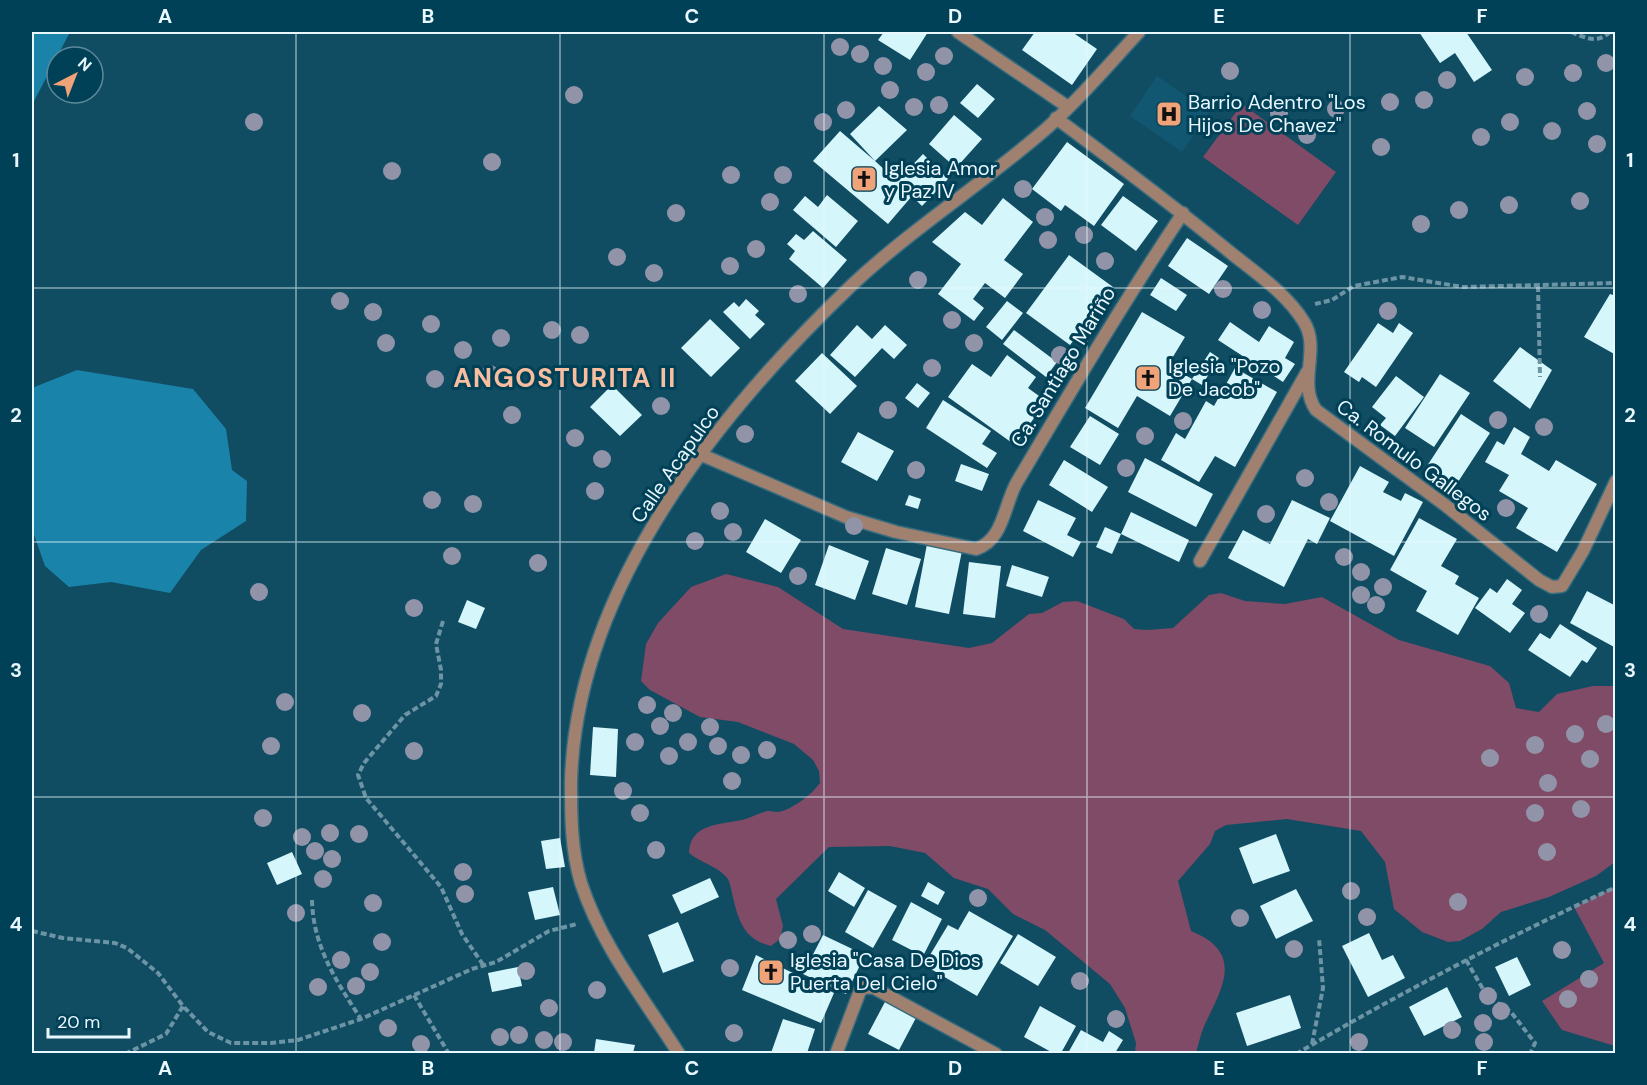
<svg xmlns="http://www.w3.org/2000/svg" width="1647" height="1085" font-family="'DM Sans',sans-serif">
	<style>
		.built { fill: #125771 }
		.green { fill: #804b66 }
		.water { fill: #1983a9 }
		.building { fill: #d5f6fb }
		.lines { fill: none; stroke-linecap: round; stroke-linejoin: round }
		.street-casing { stroke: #376b7e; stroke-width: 15 }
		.path { stroke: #6c94a4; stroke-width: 4; stroke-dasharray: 6 3; stroke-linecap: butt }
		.street { stroke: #a0806f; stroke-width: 12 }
		.tree { fill: #9194a8 }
		.grid { fill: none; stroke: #e9f7fe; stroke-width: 1.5; stroke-opacity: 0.55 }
		.labels { text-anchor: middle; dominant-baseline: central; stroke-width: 6; stroke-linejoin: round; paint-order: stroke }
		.poi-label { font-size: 20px; fill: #e9f7fe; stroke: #004157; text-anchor: start }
		.street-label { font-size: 20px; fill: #e9f7fe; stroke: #004157 }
		.district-label { font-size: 26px; font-weight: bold; letter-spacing: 1.5px; fill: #f9be9f; stroke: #004157 }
		.neatline { fill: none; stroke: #e9f7fe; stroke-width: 2 }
		.grid-label { font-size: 20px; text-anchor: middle; font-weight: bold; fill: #e9f7fe }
	</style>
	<rect width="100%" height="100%" fill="#104c62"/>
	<path class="built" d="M1157,76L1209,112L1182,152L1130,116Z"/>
	<path class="green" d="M1242,104L1336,172L1298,225L1203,157Z
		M726,574L778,587L843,629L969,648L992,643L1029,614L1042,613L1063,602L1077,601L1124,619L1134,629L1147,630L1173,628L1209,595L1221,593L1245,601L1285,604L1322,597L1399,640L1490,666L1509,683L1516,708L1539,712L1557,694L1593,686H1615V862L1596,876L1549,897L1501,912L1482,929L1460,941L1448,942L1422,932L1394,909L1385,862L1361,831L1287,819L1226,825L1215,831L1210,844L1178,881L1191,931C1243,952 1224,985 1206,1022C1201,1032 1199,1043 1196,1053H1135L1136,1043L1125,1008L1110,984L1045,930L1013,914L988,889L954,878L925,853L890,846L829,847L776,899L783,926L780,939L771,946C742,939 738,918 732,893C731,889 730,883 728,879C718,866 701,863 689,853C690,823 720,825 742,820C750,818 757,814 764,812C769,810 773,812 778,812C792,810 812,794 820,783L819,771L813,760L794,744L738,722L700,717L650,690L641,681L646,644L658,623L691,587Z
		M1615,887V1046L1562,1030L1542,1001L1604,963L1574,907Z"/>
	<path class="water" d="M32,32H70L32,105Z
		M77,370L193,389L226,429L232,470L247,481L246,521L201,550L170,593L111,582L69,587L45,566L32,529V388Z"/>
	<path class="building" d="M884,32H928L910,60L878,40Z
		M1035,32H1072L1097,49L1072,85L1022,50Z
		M1419,32H1466L1492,70L1474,82L1455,53L1440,63Z
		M977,84L995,99L978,118L960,103Z
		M879,106L907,130L875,161L897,181L923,154L948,179L922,206L912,196L888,224L813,161L840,131L875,161L850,134Z
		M954,115L982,139L956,168L929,144Z
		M1067,142L1124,184L1094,226L1065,205L1061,211L1032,189Z
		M827,195L858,221L836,247L793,210L805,196L818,207Z
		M1123,196L1158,221L1136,251L1101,225Z
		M1003,198L1033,222L1004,260L1023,274L1005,298L985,283L973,299L984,308L974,321L938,294L961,264L932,242L965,212L982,225Z
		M813,231L847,260L823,288L789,259L795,251L787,244L796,234L804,240Z
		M1187,238L1228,266L1209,294L1168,266Z
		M1069,255L1113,287L1070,345L1026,313Z
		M1161,278L1187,295L1176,311L1150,295Z
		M1610,294L1616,296V355L1584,337Z
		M746,299L759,311L755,315L765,324L750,339L723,312L734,302L739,307Z
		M1007,301L1023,313L1002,340L986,327Z
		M1142,312L1185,337L1168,365L1192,379L1170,416L1137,396L1118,428L1085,408Z
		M710,319L740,348L711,377L681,348Z
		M1230,322L1259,342L1269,326L1294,342L1285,358L1295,364L1283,382L1218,340Z
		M1378,323L1393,333L1399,323L1413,333L1376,387L1362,377L1359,382L1344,372Z
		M857,325L872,339L885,325L907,345L894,359L882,348L855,377L830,355Z
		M1014,330L1057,362L1046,377L1003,344Z
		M1520,347L1552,370L1530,409L1493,381Z
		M1210,352L1219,358L1202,385L1192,379Z
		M822,353L857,386L830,414L795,381Z
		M1007,355L1036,377L1028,388L1046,401L1015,445L948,397L972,364L991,377Z
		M1235,368L1277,392L1235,467L1215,456L1199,482L1161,460L1176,433L1185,439L1206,401L1214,406Z
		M1440,374L1470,393L1434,447L1405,428Z
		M1396,376L1424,397L1395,436L1380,425L1386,418L1372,407Z
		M917,383L930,393L918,408L905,398Z
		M612,385L642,415L620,436L590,407Z
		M943,400L991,431L982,444L997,453L987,468L926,428Z
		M1461,414L1490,433L1456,485L1427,466Z
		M1090,416L1119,434L1100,465L1070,447Z
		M1514,427L1530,437L1521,454L1549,471L1556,460L1597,484L1557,552L1516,528L1528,508L1499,491L1509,475L1485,462L1497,441L1504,445Z
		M858,432L894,451L877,481L841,462Z
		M1145,458L1213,494L1196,527L1128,492Z
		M1064,460L1108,487L1092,512L1049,485Z
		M961,464L989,474L982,491L955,481Z
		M1360,466L1389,482L1383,492L1401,501L1405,493L1423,502L1394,556L1330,521Z
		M909,495L921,499L918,509L905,505Z
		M1038,500L1076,518L1067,535L1081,542L1073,557L1023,531Z
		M1292,500L1330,518L1317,544L1308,539L1284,587L1228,558L1243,530L1270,544Z
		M1131,512L1189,540L1179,562L1121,534Z
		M1419,518L1457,539L1441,566L1459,576L1455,584L1479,598L1458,635L1416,611L1427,591L1390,570Z
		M765,519L801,540L781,573L746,552Z
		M1105,527L1121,534L1112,554L1096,547Z
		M927,544L962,551L949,614L915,607Z
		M829,545L869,561L855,600L815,585Z
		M886,548L921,559L907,605L872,594Z
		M969,562L1001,566L995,618L963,614Z
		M1012,565L1049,577L1042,597L1006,586Z
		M1507,579L1522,590L1512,604L1525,613L1510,633L1475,608L1490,588L1497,593Z
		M1587,591L1616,606V648L1570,623Z
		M467,600L485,608L476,629L458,622Z
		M1560,624L1597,648L1587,663L1582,660L1570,677L1528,650L1540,633L1550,639Z
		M593,727L618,729L616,777L590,775Z
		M1276,834L1290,871L1253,884L1239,848Z
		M560,838L565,867L546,869L541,841Z
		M292,852L302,874L277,885L267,863Z
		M839,872L865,888L854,907L828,891Z
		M710,878L719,897L681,914L672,895Z
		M928,882L945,892L938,905L921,896Z
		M553,887L560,915L535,920L528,892Z
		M1296,889L1313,921L1276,939L1260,906Z
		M868,890L897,906L873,948L845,932Z
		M911,902L942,919L923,956L892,940Z
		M969,911L1013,936L977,996L924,965L948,925L958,930Z
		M678,922L694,961L663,973L648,935Z
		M1369,933L1382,960L1393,955L1405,978L1368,997L1342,946Z
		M1018,934L1056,957L1038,986L1000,963Z
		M823,935L865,955L846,994L803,974Z
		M756,955L834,993L821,1023L742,990Z
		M1517,957L1531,985L1509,996L1495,967Z
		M518,967L522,986L492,992L488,973Z
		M1447,987L1462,1017L1424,1036L1409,1007Z
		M1290,995L1301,1028L1247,1046L1236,1013Z
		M886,1000L917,1016L899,1050L868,1034Z
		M1040,1006L1076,1026L1061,1053H1053L1024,1037Z
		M783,1019L815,1029L807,1053H771Z
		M1081,1030L1103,1042L1109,1031L1123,1040L1115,1053H1068Z
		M596,1039L635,1045L633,1053H594Z"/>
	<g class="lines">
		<g class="street-casing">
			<path id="street" d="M958,32L1068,107
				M1056,118C1115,162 1174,206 1231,253C1256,273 1287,294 1304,322C1321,349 1297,383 1316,410L1445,505L1539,580L1552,587L1562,586L1583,551L1616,481
				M702,455L846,517L896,532L976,549C1004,540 1004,504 1017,482C1071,391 1124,301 1183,213
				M1200,561L1307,372
				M679,1054C643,997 602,947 581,883C571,850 571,815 571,782C576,588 719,412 853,284C914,227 984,183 1047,128C1080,99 1109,64 1139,32
				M836,1054L860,991L865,987L874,988L996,1054"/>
		</g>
		<path class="path" d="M1571,32C1586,38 1597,44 1610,32
			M1538,286L1540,377
			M1315,304L1332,300L1354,286L1402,277L1463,287L1616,283
			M443,621L436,644L441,670V684L436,696L405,715L364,763L358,775L366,798L441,887L462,934L484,966
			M312,900C313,946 336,981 361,1019
			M32,931L63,938L115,943L127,948L158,973L183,1006L208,1032L231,1043H271L298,1040L361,1019L472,969L496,962L549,931L577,924
			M1466,960L1487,996L1511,1012L1535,1043L1530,1054
			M414,995L449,1054
			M1312,1044L1323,988L1319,938
			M125,1054L166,1034L183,1006
			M1296,1054C1400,993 1506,938 1616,887"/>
		<use href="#street" class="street"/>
	</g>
	<g class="tree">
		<circle cx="840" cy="47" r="9"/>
		<circle cx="860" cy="54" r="9"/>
		<circle cx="944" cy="56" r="9"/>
		<circle cx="1606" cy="63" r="9"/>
		<circle cx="883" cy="66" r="9"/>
		<circle cx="1230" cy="71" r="9"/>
		<circle cx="926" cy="72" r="9"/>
		<circle cx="1573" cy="73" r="9"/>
		<circle cx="1525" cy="77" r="9"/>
		<circle cx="1447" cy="80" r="9"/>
		<circle cx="890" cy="90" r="9"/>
		<circle cx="574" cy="95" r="9"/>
		<circle cx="1424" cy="100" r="9"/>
		<circle cx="1390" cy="102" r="9"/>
		<circle cx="939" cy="105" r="9"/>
		<circle cx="914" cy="107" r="9"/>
		<circle cx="1336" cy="109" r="9"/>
		<circle cx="846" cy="110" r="9"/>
		<circle cx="1587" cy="111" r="9"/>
		<circle cx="1279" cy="113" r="9"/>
		<circle cx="254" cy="122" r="9"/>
		<circle cx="823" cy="122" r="9"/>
		<circle cx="1510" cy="122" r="9"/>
		<circle cx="1552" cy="131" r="9"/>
		<circle cx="1307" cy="135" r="9"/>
		<circle cx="1481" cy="137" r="9"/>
		<circle cx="1597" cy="144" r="9"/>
		<circle cx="1381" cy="147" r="9"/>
		<circle cx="492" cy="162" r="9"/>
		<circle cx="392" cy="171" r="9"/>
		<circle cx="731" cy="175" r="9"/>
		<circle cx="783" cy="175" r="9"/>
		<circle cx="1023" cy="189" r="9"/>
		<circle cx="1580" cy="201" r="9"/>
		<circle cx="770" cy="202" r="9"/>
		<circle cx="1509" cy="205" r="9"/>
		<circle cx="1459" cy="210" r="9"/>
		<circle cx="676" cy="213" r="9"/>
		<circle cx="1045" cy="217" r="9"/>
		<circle cx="1421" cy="224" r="9"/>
		<circle cx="1084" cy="235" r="9"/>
		<circle cx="1048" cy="240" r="9"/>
		<circle cx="756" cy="249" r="9"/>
		<circle cx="617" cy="257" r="9"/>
		<circle cx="1105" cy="261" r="9"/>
		<circle cx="730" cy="266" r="9"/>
		<circle cx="654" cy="273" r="9"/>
		<circle cx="918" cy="280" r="9"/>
		<circle cx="1223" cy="289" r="9"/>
		<circle cx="798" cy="294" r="9"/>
		<circle cx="340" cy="301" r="9"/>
		<circle cx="1262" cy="310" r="9"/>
		<circle cx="1388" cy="311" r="9"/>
		<circle cx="373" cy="312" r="9"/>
		<circle cx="952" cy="320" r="9"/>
		<circle cx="431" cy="324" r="9"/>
		<circle cx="552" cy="330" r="9"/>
		<circle cx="580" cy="335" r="9"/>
		<circle cx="501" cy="338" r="9"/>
		<circle cx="386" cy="343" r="9"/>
		<circle cx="974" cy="343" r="9"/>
		<circle cx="463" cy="350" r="9"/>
		<circle cx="1060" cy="355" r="9"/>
		<circle cx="932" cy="368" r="9"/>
		<circle cx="490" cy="374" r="9"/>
		<circle cx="435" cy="379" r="9"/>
		<circle cx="661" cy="406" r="9"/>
		<circle cx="888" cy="410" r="9"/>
		<circle cx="512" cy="415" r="9"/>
		<circle cx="1498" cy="420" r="9"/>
		<circle cx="1183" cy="421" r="9"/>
		<circle cx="1544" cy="427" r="9"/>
		<circle cx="745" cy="434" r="9"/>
		<circle cx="1145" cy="436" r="9"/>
		<circle cx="575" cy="438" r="9"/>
		<circle cx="602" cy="459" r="9"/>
		<circle cx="1126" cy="468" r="9"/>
		<circle cx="916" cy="470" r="9"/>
		<circle cx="1305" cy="478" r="9"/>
		<circle cx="595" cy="491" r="9"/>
		<circle cx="432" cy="500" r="9"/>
		<circle cx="1329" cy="502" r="9"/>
		<circle cx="473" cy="504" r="9"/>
		<circle cx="1506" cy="508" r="9"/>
		<circle cx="720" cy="511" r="9"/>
		<circle cx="1266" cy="514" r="9"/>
		<circle cx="854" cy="526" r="9"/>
		<circle cx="733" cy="532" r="9"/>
		<circle cx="695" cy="541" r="9"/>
		<circle cx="452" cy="556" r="9"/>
		<circle cx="1344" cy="557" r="9"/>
		<circle cx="538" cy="563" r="9"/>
		<circle cx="1361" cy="572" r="9"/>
		<circle cx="798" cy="576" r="9"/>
		<circle cx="1383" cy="587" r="9"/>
		<circle cx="259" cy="592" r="9"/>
		<circle cx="1361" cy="595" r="9"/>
		<circle cx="1376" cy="605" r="9"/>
		<circle cx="414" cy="608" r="9"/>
		<circle cx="1539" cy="614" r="9"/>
		<circle cx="285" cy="702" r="9"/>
		<circle cx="647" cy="705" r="9"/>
		<circle cx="362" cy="713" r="9"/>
		<circle cx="673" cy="713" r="9"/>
		<circle cx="1606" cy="724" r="9"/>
		<circle cx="660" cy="726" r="9"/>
		<circle cx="710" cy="727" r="9"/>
		<circle cx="1575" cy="734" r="9"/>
		<circle cx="635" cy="742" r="9"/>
		<circle cx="688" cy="742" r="9"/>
		<circle cx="1535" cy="745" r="9"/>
		<circle cx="271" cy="746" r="9"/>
		<circle cx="718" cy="746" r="9"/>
		<circle cx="767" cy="750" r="9"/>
		<circle cx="414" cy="751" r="9"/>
		<circle cx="741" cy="755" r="9"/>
		<circle cx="669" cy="756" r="9"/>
		<circle cx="1490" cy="758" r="9"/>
		<circle cx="1590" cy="759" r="9"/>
		<circle cx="732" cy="781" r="9"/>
		<circle cx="1548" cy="783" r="9"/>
		<circle cx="623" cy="791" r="9"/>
		<circle cx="1581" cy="809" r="9"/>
		<circle cx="640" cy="813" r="9"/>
		<circle cx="1535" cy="813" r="9"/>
		<circle cx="263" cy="818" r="9"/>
		<circle cx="330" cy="833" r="9"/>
		<circle cx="359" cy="834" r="9"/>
		<circle cx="302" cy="837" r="9"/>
		<circle cx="656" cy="850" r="9"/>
		<circle cx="315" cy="851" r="9"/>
		<circle cx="1547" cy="852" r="9"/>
		<circle cx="332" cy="859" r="9"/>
		<circle cx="463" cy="872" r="9"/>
		<circle cx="323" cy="879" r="9"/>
		<circle cx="1351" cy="891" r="9"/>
		<circle cx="465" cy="894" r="9"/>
		<circle cx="978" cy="898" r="9"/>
		<circle cx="1458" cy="902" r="9"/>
		<circle cx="373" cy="903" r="9"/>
		<circle cx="296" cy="913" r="9"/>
		<circle cx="1367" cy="917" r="9"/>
		<circle cx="1240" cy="918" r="9"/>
		<circle cx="812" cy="934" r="9"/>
		<circle cx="788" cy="940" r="9"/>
		<circle cx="382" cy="942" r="9"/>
		<circle cx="1294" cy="949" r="9"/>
		<circle cx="1562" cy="950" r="9"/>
		<circle cx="341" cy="960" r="9"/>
		<circle cx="730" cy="968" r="9"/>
		<circle cx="526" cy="971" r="9"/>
		<circle cx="370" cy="972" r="9"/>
		<circle cx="1589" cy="979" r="9"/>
		<circle cx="1080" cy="981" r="9"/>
		<circle cx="356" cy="986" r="9"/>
		<circle cx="318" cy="987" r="9"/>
		<circle cx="597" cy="990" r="9"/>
		<circle cx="1488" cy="996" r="9"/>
		<circle cx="1568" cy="999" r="9"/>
		<circle cx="549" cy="1008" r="9"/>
		<circle cx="1501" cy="1011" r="9"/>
		<circle cx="1116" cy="1019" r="9"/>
		<circle cx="1483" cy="1023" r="9"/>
		<circle cx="388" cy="1028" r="9"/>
		<circle cx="1452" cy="1030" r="9"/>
		<circle cx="734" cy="1033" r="9"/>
		<circle cx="519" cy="1035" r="9"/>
		<circle cx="500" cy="1037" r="9"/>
		<circle cx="544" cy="1040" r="9"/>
		<circle cx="563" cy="1042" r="9"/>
		<circle cx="1359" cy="1042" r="9"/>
		<circle cx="1484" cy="1042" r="9"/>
		<circle cx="421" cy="1044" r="9"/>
	</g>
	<path class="grid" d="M296,32V1054M560,32V1054M824,32V1054M1087,32V1054M1350,32V1054M32,288H1616M32,542H1616M32,797H1616"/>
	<defs>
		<g id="hospital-square" transform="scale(1.35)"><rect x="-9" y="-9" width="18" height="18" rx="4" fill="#f0a278" stroke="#004157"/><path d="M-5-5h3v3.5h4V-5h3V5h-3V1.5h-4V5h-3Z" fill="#111"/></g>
		<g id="church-square" transform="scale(1.35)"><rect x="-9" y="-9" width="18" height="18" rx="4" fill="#f0a278" stroke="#004157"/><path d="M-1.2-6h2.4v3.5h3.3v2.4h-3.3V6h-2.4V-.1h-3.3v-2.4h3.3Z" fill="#111"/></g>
	</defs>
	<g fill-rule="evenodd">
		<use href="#hospital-square" x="1169" y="114"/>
		<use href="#church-square" x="864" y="179"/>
		<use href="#church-square" x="1148" y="378"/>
		<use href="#church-square" x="771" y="972"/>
	</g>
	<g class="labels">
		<g class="poi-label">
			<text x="1188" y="102">Barrio Adentro "Los<tspan x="1188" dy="23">Hijos De Chavez"</tspan></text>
			<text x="884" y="168">Iglesia Amor<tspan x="884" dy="23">y Paz IV</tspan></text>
			<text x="1168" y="366">Iglesia "Pozo<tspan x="1168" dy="23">De Jacob"</tspan></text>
			<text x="790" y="960">Iglesia "Casa De Dios<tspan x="790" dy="23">Puerta Del Cielo"</tspan></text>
		</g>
		<g class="street-label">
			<text transform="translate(1063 367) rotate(-59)">Ca. Santiago Mariño</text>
			<text transform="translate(1414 460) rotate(37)">Ca. Romulo Gallegos</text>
			<text transform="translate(675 464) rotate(-55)">Calle Acapulco</text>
		</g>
		<g class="district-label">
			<text x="565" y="378">ANGOSTURITA II</text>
		</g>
	</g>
	<rect width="1647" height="1085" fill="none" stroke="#004157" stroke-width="66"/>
	<g transform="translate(75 75) rotate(42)"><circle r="28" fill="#004157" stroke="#5d8a9a" stroke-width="1.5"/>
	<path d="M0-4.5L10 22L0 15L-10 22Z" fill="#f0a278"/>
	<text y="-9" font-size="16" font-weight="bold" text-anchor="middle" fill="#e9f7fe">N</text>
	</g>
	<path d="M48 1028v9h81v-9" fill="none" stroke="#e9f7fe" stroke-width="3"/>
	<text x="57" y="1028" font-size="18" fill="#e9f7fe" stroke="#004157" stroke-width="4.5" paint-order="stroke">20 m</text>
	<rect x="33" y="33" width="1581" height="1019" class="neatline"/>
	<g class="grid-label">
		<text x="165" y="23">A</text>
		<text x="428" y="23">B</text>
		<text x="692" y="23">C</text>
		<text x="955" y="23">D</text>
		<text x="1219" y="23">E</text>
		<text x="1482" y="23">F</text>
		<text x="16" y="167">1</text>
		<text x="1630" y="167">1</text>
		<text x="16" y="422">2</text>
		<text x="1630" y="422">2</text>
		<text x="16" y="677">3</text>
		<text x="1630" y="677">3</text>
		<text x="16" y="931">4</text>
		<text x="1630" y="931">4</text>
		<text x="165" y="1075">A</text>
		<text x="428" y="1075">B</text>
		<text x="692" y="1075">C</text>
		<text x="955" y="1075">D</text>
		<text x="1219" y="1075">E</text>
		<text x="1482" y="1075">F</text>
	</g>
</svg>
